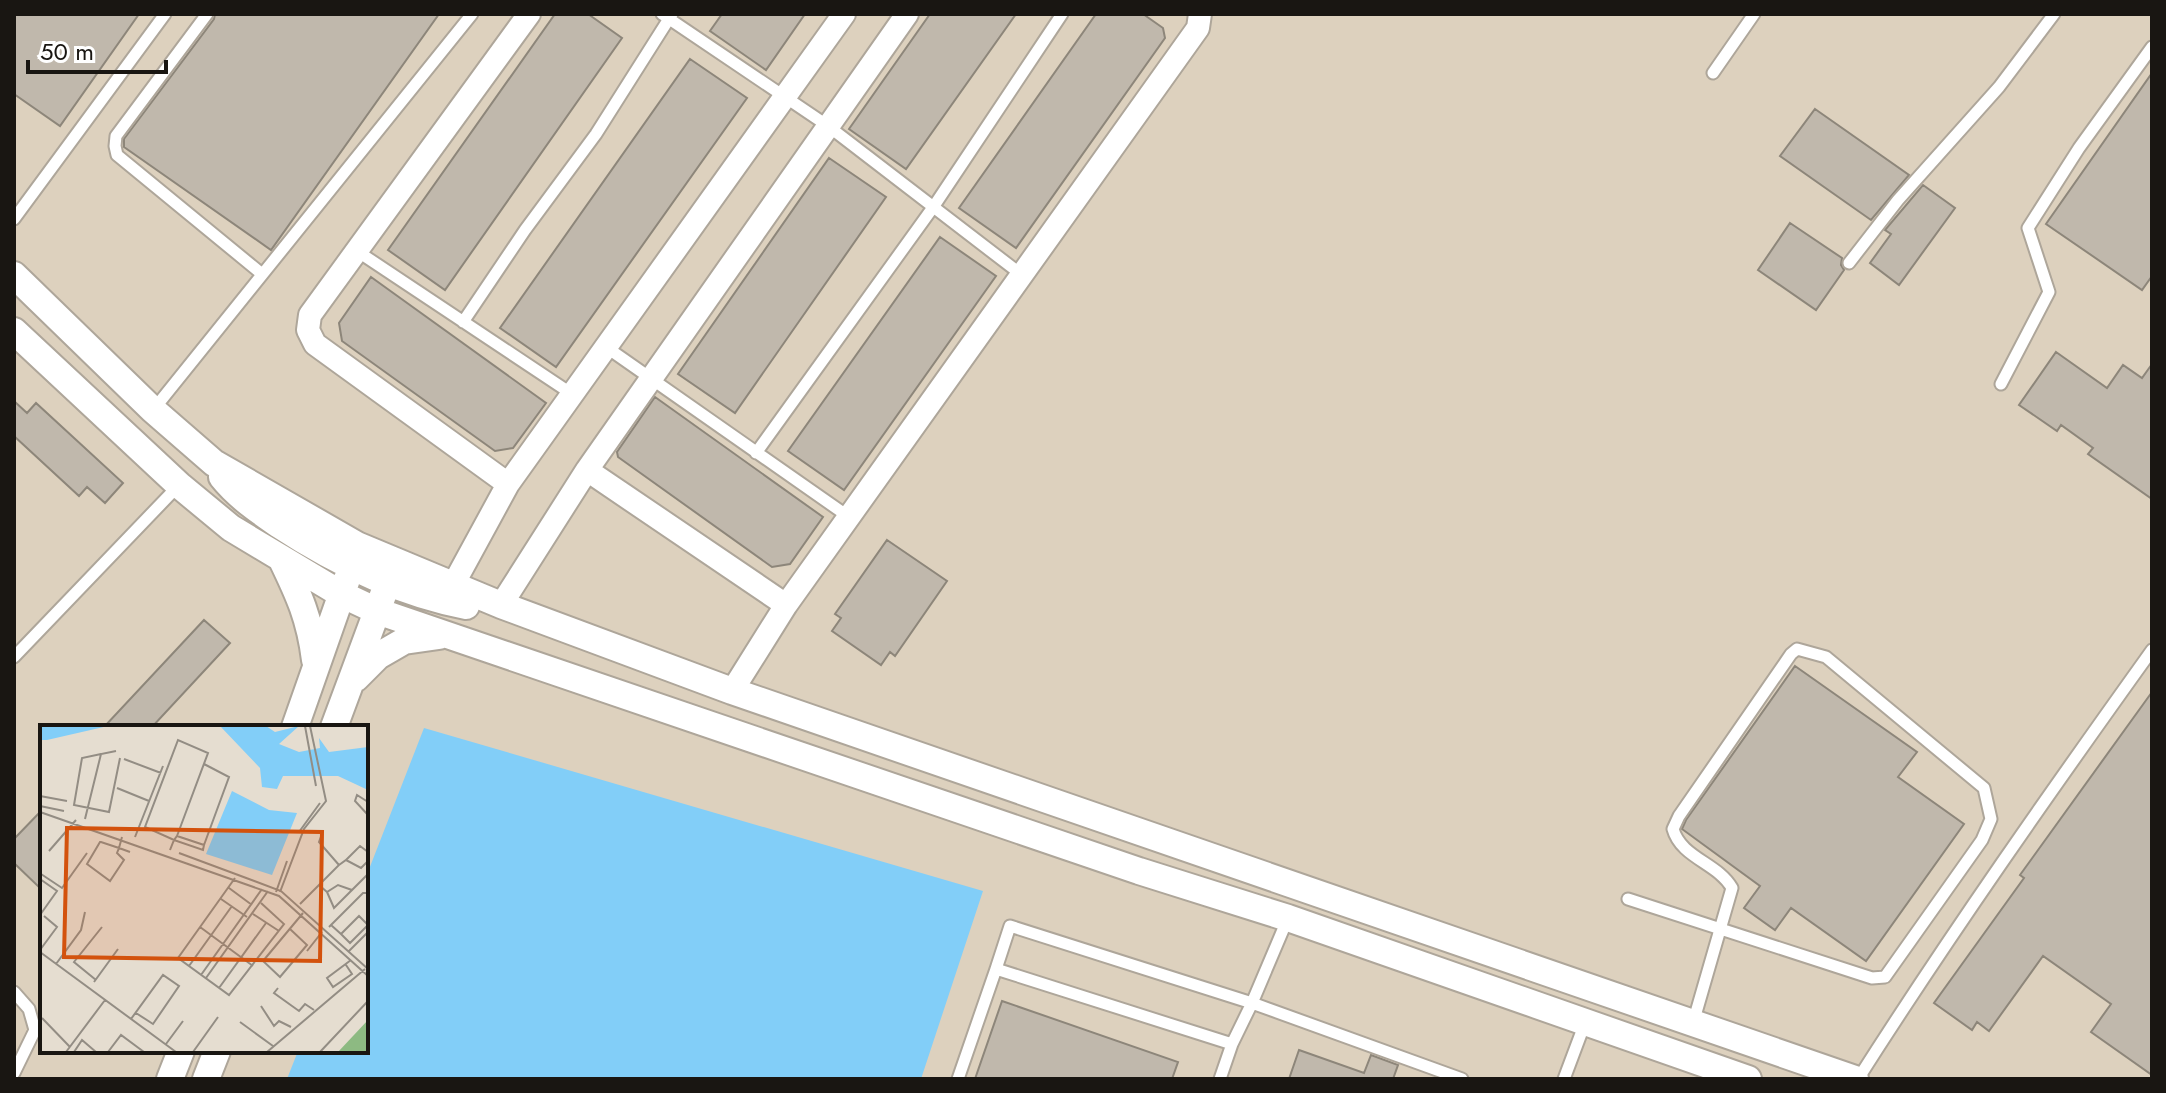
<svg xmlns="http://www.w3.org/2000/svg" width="2166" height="1093" font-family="Jost,sans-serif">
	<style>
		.built { fill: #ddd1be; fill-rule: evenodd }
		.water { fill: #82cef8 }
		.building { fill: #c0b8ac; stroke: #8d867a; stroke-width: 2 }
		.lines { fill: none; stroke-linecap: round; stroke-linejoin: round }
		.service-casing { stroke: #aea69a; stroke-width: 15 }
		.minor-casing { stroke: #aea69a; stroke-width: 26 }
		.tertiary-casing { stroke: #aea69a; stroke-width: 30 }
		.service { stroke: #fff; stroke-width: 11 }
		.minor { stroke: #fff; stroke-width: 22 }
		.tertiary { stroke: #fff; stroke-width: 26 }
		.inset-road { fill: none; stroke: #938d84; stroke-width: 2 }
		.view { fill: #d3520d; fill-opacity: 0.15; stroke: #d3520d; stroke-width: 4 }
		.inset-edge { fill: none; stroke: #191612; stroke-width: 4 }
	</style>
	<rect width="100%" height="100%" fill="#e5ddd0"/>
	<path class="built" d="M14,14H2152V1079H14ZM42,727H366V1051H42Z"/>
	<path class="water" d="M424,728L983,891L921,1079H287L298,1051H366V877Z"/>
	<path class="building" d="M14,14H139L60,126L14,94Z
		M215,14H439L271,250L124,147V139L214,19Z
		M555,14H588L622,38L445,290L388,250Z
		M722,14H805L766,70L710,31Z
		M930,14H1016L906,169L849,129Z
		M1096,14H1143L1163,28L1165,38L1016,248L959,208Z
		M690,59L747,98L556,367L500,328Z
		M2152,73V276L2142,290L2046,224Z
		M1815,109L1909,175L1871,220L1780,156Z
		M829,158L886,197L735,413L678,374Z
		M1923,185L1955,208L1899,285L1870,263L1891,234L1885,230Z
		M1790,223L1842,258L1841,265L1844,270L1816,310L1758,270Z
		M940,237L996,276L844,490L788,451Z
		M371,277L546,403L513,448L495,451L342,341L339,323Z
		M2056,352L2107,388L2123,365L2142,378L2152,364V499L2088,454L2093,448L2061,425L2057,431L2019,405Z
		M655,397L823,517L790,564L772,567L618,457L617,452Z
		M14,401L27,413L36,403L123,483L105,503L87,487L79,496L14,436Z
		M887,540L947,581L895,656L890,652L881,665L832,631L841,618L835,614Z
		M204,620L230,643L152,727H104Z
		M1795,666L1917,752L1898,777L1964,824L1866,961L1791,908L1775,930L1744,908L1760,886L1682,829L1686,820Z
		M2152,692V1075L2091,1032L2111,1004L2043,956L1989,1031L1977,1022L1972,1030L1934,1003L2024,878L2020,875Z
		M42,810V890L14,863V839Z
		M1002,1001L1178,1062L1172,1079H975Z
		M1299,1050L1364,1073L1371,1055L1398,1065L1393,1079H1289Z"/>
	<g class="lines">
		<g class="service-casing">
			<path id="service" d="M207,14L116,136L115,146L117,155L262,274
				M662,14L828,126L1022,275
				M1713,73L1754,14
				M14,219L165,14
				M357,251L572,394
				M1849,263L1898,200L1999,87L2054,14
				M463,322L525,230L596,134L672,14
				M606,347L849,517
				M2001,384L2049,292L2028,228L2079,148L2152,47
				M154,409L472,14
				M756,453L934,206L1062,14
				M14,657L179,485
				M1628,899L1872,978L1885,977L1982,840L1991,819L1984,788L1826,657L1797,649L1791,654L1679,816L1673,829C1681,858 1718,863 1732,888L1693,1023
				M14,992L29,1009L35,1030L14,1073
				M1232,1044L996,969L1010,926L1252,1003L1288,918
				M958,1079L996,969
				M1220,1079L1232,1044L1252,1003L1462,1079
				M1564,1079L1585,1023
				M1858,1079C1951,933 2051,791 2152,650"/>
		</g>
		<g class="minor-casing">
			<path id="minor" d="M587,470L786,605
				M508,484L315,344L308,330L310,315L529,14
				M453,585L508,484L844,14
				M501,605L587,470L907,14
				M732,691L786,605L1198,28L1200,14"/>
		</g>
		<g class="tertiary-casing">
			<path id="tertiary" d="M14,275L153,410L214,463L357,545L501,605L732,691L1855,1079
				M14,331L179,485L231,528L341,594L377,611L1139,871L1288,918L1748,1079
				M222,477C238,497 258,510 279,525C337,563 398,593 466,606
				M281,558C299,595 310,619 315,660
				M356,678L378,656L404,641L439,636
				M295,727L347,579
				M334,727L383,595
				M170,1079L181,1051
				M206,1079L217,1051"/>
		</g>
		<use href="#service" class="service"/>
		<use href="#minor" class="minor"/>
		<use href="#tertiary" class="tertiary"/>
	</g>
	<g transform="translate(40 725)">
		<rect width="328" height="328" fill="#e5ddd0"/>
		<path d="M328,295V327H298Z" fill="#8dba82"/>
		<path d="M0,1H68L7,15H0ZM180,1H226L235,7L259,1L239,19L259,27L280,23L279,13L289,27L328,22V65L298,51H243L237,64L222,62L220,43ZM192,66L229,85L257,88L232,150L166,129Z" fill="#82cef8"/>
		<path class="inset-road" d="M265,1L276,61M61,29L42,33L34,80L69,87L80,33M84,34L121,48M164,39L189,52L164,120M77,63L109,76M0,71L27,76M328,77L317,70L315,76L328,90M0,81L24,86M0,87L239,171L328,251M45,94L61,29L76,26M259,107L280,78M82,112L79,123L77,128L84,135L70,156L47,139L60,117H61L79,123L90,127M95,112L123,41M130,125L134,115L163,125L164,120L137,111L134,115L105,102L138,15L168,28L137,111M9,126L36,95M139,128L241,166L328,244M306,135L320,121L328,127M299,140L306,135L321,143L328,136M1,149L22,163L47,128M195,153L138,233L189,270L244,199L221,178M0,154L17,166L0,190M279,160L287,167L298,160L312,165L328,149M189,163L212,180M236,167L247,136M240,167L264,104L286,76L270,1M287,167L294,183L312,165M181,174L207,192M260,179L299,140L279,117L283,106M213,189L239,206M291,200L301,209L310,218L328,200L319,191L301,209M160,202L213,241M289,202L323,168H328M250,204L267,220L240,252L223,236L263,188M0,225L17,202L4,191M267,226L282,207M309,226L328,207M0,227L136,327M16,239L41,205L45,187M306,240L312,249L293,262L287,253L311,235M149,241L192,181M161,250L222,164M166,253L228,166M56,255L34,237L62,202M54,257L78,224M179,263L226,198M238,263L234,268L259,286L265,279L274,285M221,281L234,301L239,296L251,302M2,293L30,322M91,294L123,250L139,261L113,299L96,288M200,297L233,321M126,319L143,296M26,327L65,275M34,327L42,315L56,327M68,327L81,310L104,327M153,327L178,292M227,327L325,244M280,327L328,276"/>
		<path class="view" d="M27,103L282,107L280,236L24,232Z"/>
		<rect width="328" height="328" class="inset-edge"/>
	</g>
	<rect width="2166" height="1093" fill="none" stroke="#191612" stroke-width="32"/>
	<path d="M28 60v12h138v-12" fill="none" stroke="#191612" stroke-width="4"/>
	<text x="40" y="60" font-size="24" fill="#191612" stroke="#ffffff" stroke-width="6" paint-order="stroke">50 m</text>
</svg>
